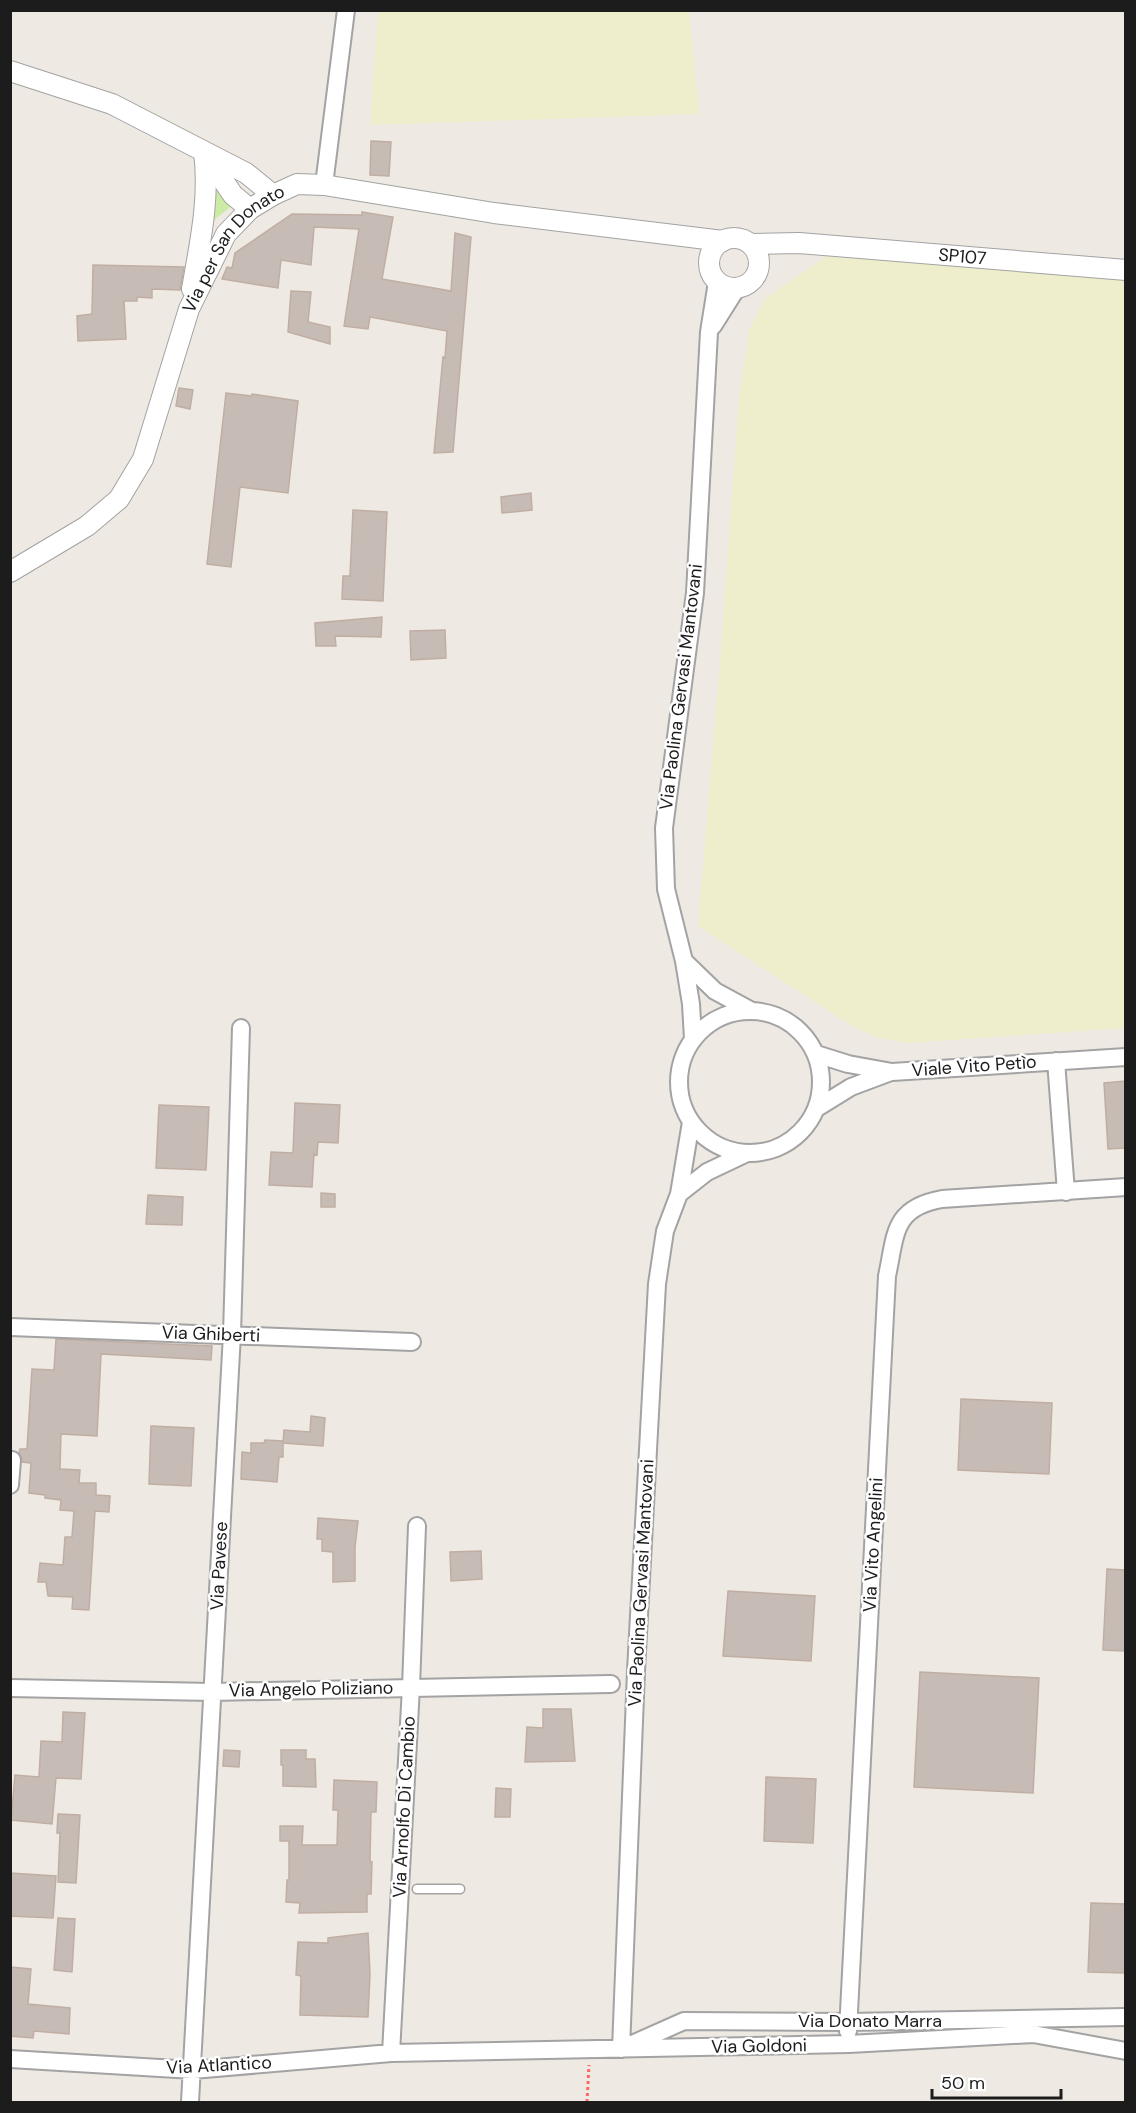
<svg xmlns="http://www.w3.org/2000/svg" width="1136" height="2113" font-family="'DM Sans',sans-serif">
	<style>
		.farmland { fill: #eec }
		.grass { fill: #cceba5 }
		.building { fill: #c6bbb5; stroke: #c0aea3; stroke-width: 1.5 }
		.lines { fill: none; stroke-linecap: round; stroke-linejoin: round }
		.service-casing { stroke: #a3a3a3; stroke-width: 11 }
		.minor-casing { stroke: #a3a3a3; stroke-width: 20 }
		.tertiary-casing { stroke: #a3a3a3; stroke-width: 22 }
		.path { stroke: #ff6862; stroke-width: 3; stroke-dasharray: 3 3; stroke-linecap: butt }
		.service { stroke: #fff; stroke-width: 8 }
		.minor { stroke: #fff; stroke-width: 16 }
		.tertiary { stroke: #fff; stroke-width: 20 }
		.labels { text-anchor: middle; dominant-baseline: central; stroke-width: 5; stroke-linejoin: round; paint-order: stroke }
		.street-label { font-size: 18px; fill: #1c1c1c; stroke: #fff }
	</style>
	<rect width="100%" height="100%" fill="#eee9e2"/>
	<path class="farmland" d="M378,11H689L699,114L370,125Z
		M828,255L1125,277V1028L907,1043L878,1038L852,1026L698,926L721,650L739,398L750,328L766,298Z"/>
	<path class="grass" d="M215,182L234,204L213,221L211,220Z"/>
	<path class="building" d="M371,141L391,142L389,176L370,175Z
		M362,212L393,217L382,279L451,291L455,233L471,237L453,452L434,453L443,357L445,358L447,331L370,317L368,329L344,326L359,229L314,227L311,265L281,260L278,288L222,279L227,267L232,268L235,253L292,214L362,215Z
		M93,265L184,267L180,290L152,289V298L137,297V301H124L126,339L78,341L77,316L92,314Z
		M291,291L311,292L308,322L330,327V344L288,332Z
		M179,388L193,390L190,409L176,406Z
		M226,393L252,396V394L298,401L288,493L240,487L231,567L207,564Z
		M531,493L532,510L502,513L501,497Z
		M353,510L387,512L383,601L342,599L343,576H350Z
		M382,617L381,637L335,636L336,646H316L315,623Z
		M445,630L446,658L411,660L410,631Z
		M1125,1081V1148L1108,1149L1104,1083Z
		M295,1103L340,1105L338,1143L318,1142L317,1155L314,1154L312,1187L269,1185L271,1152L293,1153Z
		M159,1105L209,1107L206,1170L156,1168Z
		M321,1193L335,1194V1207H321Z
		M148,1195L183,1197L182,1225L146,1224Z
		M56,1339L212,1346L211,1360L101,1354L97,1436L61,1434L60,1469L80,1470L79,1483H96V1495L110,1496L109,1512L95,1511L89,1610L72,1609L73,1597L48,1596L46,1582H38L40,1563L63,1565L65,1537H72L74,1511L60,1510L61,1500L45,1498V1495L29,1493L31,1463L22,1462L19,1453L20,1449H27L32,1369L54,1370Z
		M961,1399L1052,1403L1049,1474L958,1470Z
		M311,1416L325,1418L323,1446L283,1443L284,1430L310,1432Z
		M151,1426L194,1428L191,1486L149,1484Z
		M265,1440L283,1441V1457H279L277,1482L241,1479L242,1452L251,1453V1443H264Z
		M318,1518L358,1521L355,1547V1581L333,1582V1552L322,1551V1539H317Z
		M481,1551L482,1579L451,1581L450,1552Z
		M1107,1569L1125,1570V1651L1103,1650Z
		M728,1591L815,1596L811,1661L723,1656Z
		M920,1672L1039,1678L1033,1793L914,1787Z
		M543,1709H571L575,1761L525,1762L527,1727L543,1728Z
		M63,1712L85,1713L81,1779L56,1778L52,1824L11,1820L15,1775L39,1777L41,1741L62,1742Z
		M224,1750L240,1751L239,1767L223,1766Z
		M281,1750H306V1759H315L316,1787L283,1786V1765H281Z
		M766,1777L816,1779L813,1843L764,1841Z
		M334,1780L377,1782L376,1812H371L370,1861L372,1862L371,1894H367V1912L299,1913L300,1903L286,1902L287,1880H289V1841H280V1826H303L302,1845H337L338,1810H333Z
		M496,1788L511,1789L510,1817H495Z
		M58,1814L80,1815L76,1883L58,1882L60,1833H57Z
		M10,1873L56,1876L53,1918L10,1916Z
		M1091,1903L1125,1904V1973L1088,1972Z
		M58,1918L75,1919L72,1972L54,1970Z
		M368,1933L370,1974L368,2017L300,2015L301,1976L296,1975L298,1942L328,1943V1938Z
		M10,1967L31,1969L28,2004L70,2008L69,2034L34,2031L33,2038L10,2036Z"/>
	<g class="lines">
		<g class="service-casing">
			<path id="service" d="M417,1889H460"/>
		</g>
		<g class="minor-casing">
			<path id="minor" d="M324,185L346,10
				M713,326L737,288
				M684,961L715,991L752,1011
				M679 1082a71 71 0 1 1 142 0a71 71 0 1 1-142 0Z
				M693,1039L691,1004L684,961L666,889L664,828L695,593L709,332L717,282
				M816,1054L848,1064L892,1072L1126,1057
				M1056,1061L1066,1192
				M817,1108L851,1087L891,1072
				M691,1122L679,1194L665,1231L657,1284L636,1671L621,2049L684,2021L848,2022L1126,2017
				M679,1194L707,1172L747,1153
				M10,1327L412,1342
				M10,1485L12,1460
				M10,1688L212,1692L611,1684
				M848,2031L887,1276C896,1235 892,1208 942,1199L1126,1187
				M391,2053L411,1687L417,1526
				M10,2059L193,2070L391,2053L849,2044L1033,2034L1126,2051
				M190,2102L232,1334L241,1028"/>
		</g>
		<g class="tertiary-casing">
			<g id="tertiary">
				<path d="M10,71L112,104L246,173L273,195"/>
				<path d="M205,154L233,195L250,209"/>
				<circle cx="734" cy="263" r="25"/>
				<path id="s1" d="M751,244L799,243L1126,270"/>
				<path d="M192,289C200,243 210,198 204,152"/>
				<path id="s2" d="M10,572L87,526L119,499L143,459L189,309L226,234L250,209L273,195L297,184L324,185L494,213L723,241"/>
			</g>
		</g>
		<path class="path" d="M587,2102L589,2065"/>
		<use href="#service" class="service"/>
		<use href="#minor" class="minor"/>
		<use href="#tertiary" class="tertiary"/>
	</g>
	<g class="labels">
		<g class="street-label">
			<text stroke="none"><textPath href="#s2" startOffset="412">Via per San Donato</textPath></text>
			<text stroke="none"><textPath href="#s1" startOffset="212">SP107</textPath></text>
			<text transform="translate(681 687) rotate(-83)">Via Paolina Gervasi Mantovani</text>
			<text transform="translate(974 1066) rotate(-4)">Viale Vito Petìo</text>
			<text transform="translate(211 1334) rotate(2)">Via Ghiberti</text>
			<text transform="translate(873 1545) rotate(-87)">Via Vito Angelini</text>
			<text transform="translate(219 1566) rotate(-87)">Via Pavese</text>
			<text transform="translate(641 1583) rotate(-87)">Via Paolina Gervasi Mantovani</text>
			<text transform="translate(311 1689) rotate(-1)">Via Angelo Poliziano</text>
			<text transform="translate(404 1807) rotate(-87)">Via Arnolfo Di Cambio</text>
			<text x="870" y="2021">Via Donato Marra</text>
			<text transform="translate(759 2046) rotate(-1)">Via Goldoni</text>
			<text transform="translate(219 2065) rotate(-3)">Via Atlantico</text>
		</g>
	</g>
	<rect width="1136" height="2113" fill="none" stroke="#1c1c1c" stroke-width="24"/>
	<path d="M932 2089v9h129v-9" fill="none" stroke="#1c1c1c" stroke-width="3"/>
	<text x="941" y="2089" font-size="18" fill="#1c1c1c" stroke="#ffffff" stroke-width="4.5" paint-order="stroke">50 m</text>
</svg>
